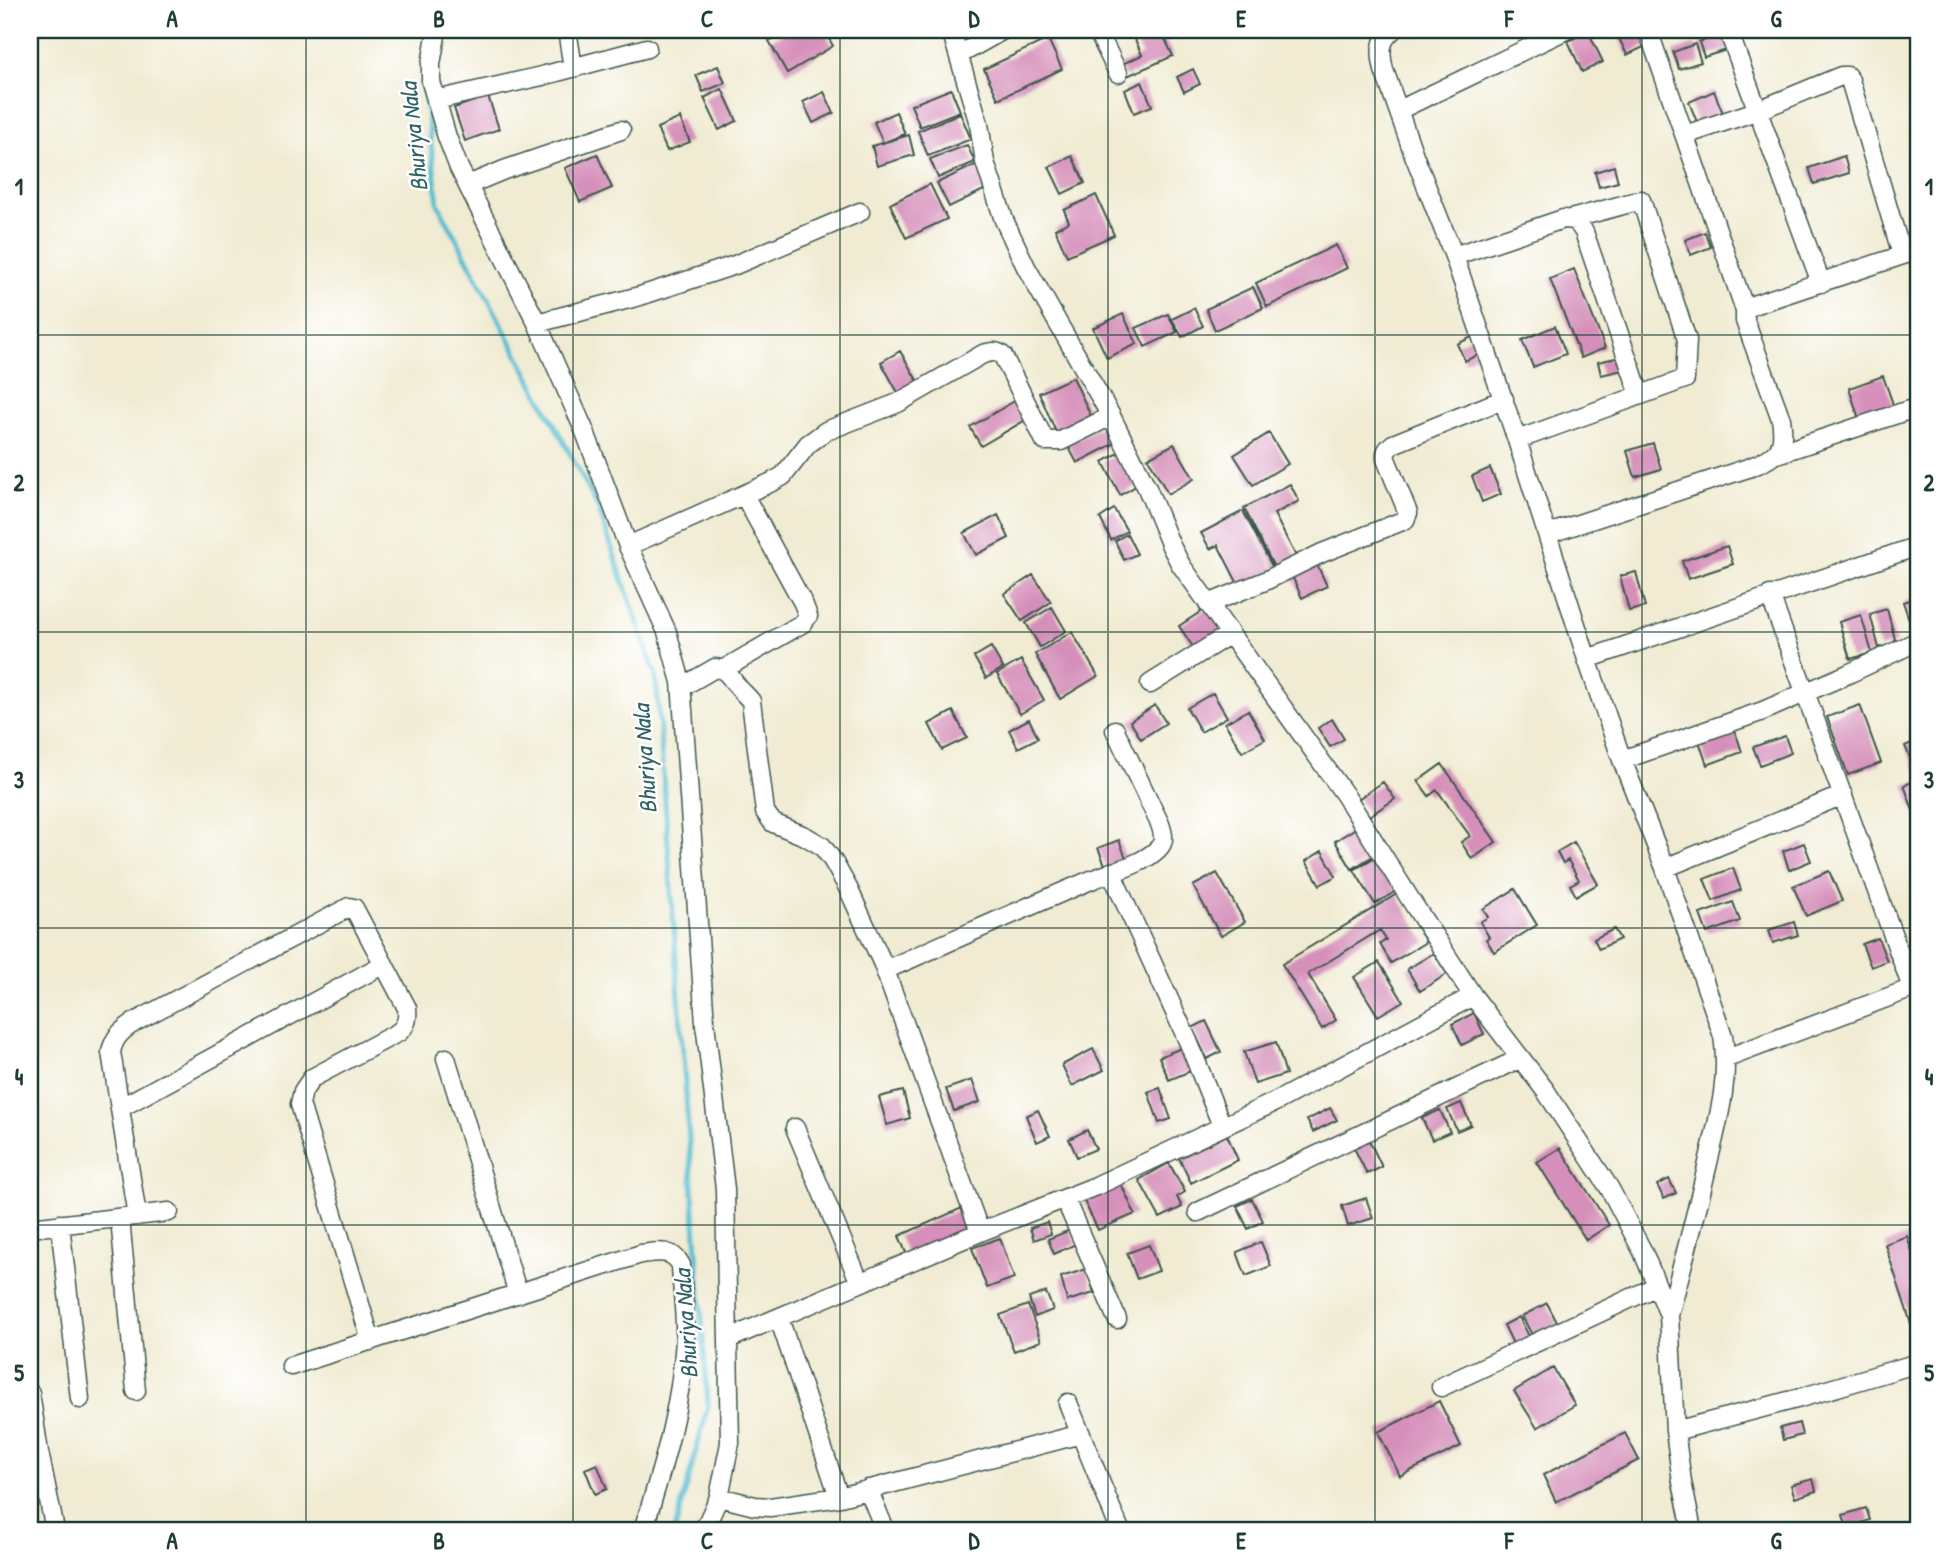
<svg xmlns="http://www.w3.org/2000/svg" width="1948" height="1560" font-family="'Patrick Hand',sans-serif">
<rect width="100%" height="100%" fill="#fff"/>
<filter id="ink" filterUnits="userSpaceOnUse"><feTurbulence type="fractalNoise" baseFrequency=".0143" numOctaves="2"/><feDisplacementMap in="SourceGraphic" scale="14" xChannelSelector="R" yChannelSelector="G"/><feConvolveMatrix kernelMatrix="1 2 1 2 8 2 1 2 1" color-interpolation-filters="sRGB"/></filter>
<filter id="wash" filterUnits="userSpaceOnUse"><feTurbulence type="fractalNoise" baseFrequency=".00686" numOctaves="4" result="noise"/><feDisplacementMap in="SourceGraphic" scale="28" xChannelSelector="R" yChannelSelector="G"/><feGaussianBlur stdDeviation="1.57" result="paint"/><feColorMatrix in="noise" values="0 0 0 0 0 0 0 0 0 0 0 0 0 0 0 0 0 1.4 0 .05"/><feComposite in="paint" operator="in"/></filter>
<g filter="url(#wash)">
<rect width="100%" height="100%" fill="#f0ebd2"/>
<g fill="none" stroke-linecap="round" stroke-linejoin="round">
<path stroke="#54bdd0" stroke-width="5" d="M 424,84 L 438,204 L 597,505 L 656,676 L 708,1406 L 675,1530"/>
</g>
<g id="blocks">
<path fill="#d58fba" d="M 789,30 L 824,30 L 833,46 L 787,73 L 769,41 Z
M 1146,30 L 1161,30 L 1173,56 L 1125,77 L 1120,65 L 1142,55 L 1133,35 Z
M 1615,30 L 1644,30 L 1650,44 L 1627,55 Z
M 1588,31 L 1603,62 L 1582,72 L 1568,41 Z
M 1725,34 L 1730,49 L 1704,57 L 1699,42 Z
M 1048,39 L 1062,69 L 998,99 L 984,69 Z
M 1695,44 L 1701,62 L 1679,69 L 1673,52 Z
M 718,66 L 725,83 L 703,92 L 696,75 Z
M 1193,69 L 1200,84 L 1184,92 L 1177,77 Z
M 1142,82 L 1152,106 L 1134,113 L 1125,90 Z
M 722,89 L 737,121 L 719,130 L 704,98 Z
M 951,89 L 960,111 L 920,127 L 911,105 Z
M 1714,91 L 1724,116 L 1699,127 L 1689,102 Z
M 824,92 L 834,113 L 813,123 L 803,102 Z
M 488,96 L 499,129 L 465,141 L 454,108 Z
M 896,112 L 905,134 L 883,143 L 874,122 Z
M 960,113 L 971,139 L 928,156 L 918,131 Z
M 680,118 L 690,142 L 667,151 L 657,128 Z
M 909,135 L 914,155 L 877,166 L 872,146 Z
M 967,145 L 975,162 L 938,178 L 930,159 Z
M 597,154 L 612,188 L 580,202 L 565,168 Z
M 1072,156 L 1085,183 L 1062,194 L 1049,167 Z
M 1844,156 L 1849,173 L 1814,184 L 1809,168 Z
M 977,164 L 988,188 L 949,207 L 937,183 Z
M 1614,166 L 1618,182 L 1599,187 L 1595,172 Z
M 930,184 L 947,219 L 906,238 L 890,204 Z
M 1096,195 L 1114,235 L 1067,256 L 1055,229 L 1069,222 L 1064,210 Z
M 1705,232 L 1711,247 L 1691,255 L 1685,240 Z
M 1336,245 L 1347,268 L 1267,307 L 1256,283 Z
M 1574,269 L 1605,348 L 1581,358 L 1550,279 Z
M 1253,287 L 1263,308 L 1215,330 L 1206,309 Z
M 1194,308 L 1203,326 L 1182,337 L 1172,319 Z
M 1123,314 L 1137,344 L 1107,358 L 1093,328 Z
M 1168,314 L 1177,332 L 1145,347 L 1136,328 Z
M 1555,326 L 1566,354 L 1533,367 L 1522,340 Z
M 1478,334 L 1486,351 L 1465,361 L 1457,344 Z
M 900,351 L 921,387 L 901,398 L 881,362 Z
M 1620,357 L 1623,370 L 1601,375 L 1598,362 Z
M 1883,376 L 1894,407 L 1859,419 L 1849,388 Z
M 1073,377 L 1094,423 L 1059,439 L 1039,393 Z
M 1018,399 L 1029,418 L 981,446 L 970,427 Z
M 1109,422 L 1119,441 L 1077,463 L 1067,444 Z
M 1269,433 L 1288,464 L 1253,485 L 1234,455 Z
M 1653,443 L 1661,469 L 1635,477 L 1627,451 Z
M 1174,444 L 1194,479 L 1168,494 L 1148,458 Z
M 1124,450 L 1141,483 L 1120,495 L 1103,462 Z
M 1490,468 L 1501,494 L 1482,502 L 1472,476 Z
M 1290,484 L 1299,501 L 1274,514 L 1298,560 L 1276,571 L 1244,508 Z
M 1114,509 L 1127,531 L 1111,540 L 1100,518 Z
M 1243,511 L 1274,570 L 1240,588 L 1218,545 L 1210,549 L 1201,533 Z
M 998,515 L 1009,538 L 976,555 L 964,533 Z
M 1127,534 L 1137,554 L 1124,560 L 1115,541 Z
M 1727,546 L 1733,564 L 1688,579 L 1682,561 Z
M 1316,562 L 1327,586 L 1302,598 L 1291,574 Z
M 1636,572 L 1645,607 L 1629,611 L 1620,576 Z
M 1033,575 L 1051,602 L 1022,621 L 1004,594 Z
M 1915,598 L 1918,608 L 1918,636 L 1915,637 L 1903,602 Z
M 1052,607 L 1066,631 L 1040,647 L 1026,623 Z
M 1208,607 L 1222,629 L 1193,647 L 1179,626 Z
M 1887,609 L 1896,643 L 1879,648 L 1870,614 Z
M 1861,615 L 1872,653 L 1850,659 L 1839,622 Z
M 1072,632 L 1098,676 L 1060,699 L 1035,654 Z
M 991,647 L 1003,668 L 986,678 L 974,657 Z
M 1021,660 L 1044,700 L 1020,714 L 997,674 Z
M 1213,693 L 1227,717 L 1201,732 L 1187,708 Z
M 1155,705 L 1166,723 L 1141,739 L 1130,721 Z
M 1860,705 L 1881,763 L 1848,775 L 1827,717 Z
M 1248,710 L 1265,739 L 1242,752 L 1225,723 Z
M 953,711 L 967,738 L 942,750 L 929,724 Z
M 1029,719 L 1038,738 L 1018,748 L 1009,730 Z
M 1332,719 L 1344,739 L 1330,747 L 1318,728 Z
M 1733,725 L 1742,752 L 1707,765 L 1698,738 Z
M 1785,736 L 1791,753 L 1760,765 L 1753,747 Z
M 1918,740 L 1918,768 L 1915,769 L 1905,746 Z
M 1442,764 L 1496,842 L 1472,859 L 1461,842 L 1470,836 L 1437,790 L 1429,796 L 1418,781 Z
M 1918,780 L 1918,811 L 1914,813 L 1904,785 Z
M 1383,782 L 1395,799 L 1369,816 L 1358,799 Z
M 1361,825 L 1378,853 L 1352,869 L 1335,841 Z
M 1119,840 L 1128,863 L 1108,872 L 1098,848 Z
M 1574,842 L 1598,884 L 1576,896 L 1570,885 L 1579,880 L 1568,860 L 1563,863 L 1557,852 Z
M 1804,843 L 1811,861 L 1789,870 L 1783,851 Z
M 1322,851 L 1336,876 L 1320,885 L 1306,861 Z
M 1375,857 L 1396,891 L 1375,904 L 1354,870 Z
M 1733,868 L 1741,890 L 1713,901 L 1704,879 Z
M 1829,871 L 1842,901 L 1806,916 L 1793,886 Z
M 1217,873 L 1245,922 L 1221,936 L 1193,886 Z
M 1515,889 L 1537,925 L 1494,952 L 1486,939 L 1489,937 L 1480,922 L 1488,917 L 1483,909 Z
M 1397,894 L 1426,942 L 1391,963 L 1380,944 L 1386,940 L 1380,930 L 1308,974 L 1336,1020 L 1322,1029 L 1282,964 Z
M 1733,902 L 1740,921 L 1707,933 L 1700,914 Z
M 1794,922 L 1798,935 L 1773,943 L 1769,930 Z
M 1614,929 L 1620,939 L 1599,949 L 1594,939 Z
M 1878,938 L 1887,961 L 1871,967 L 1862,944 Z
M 1434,953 L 1447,974 L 1420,991 L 1407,969 Z
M 1379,962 L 1403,1001 L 1378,1016 L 1354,977 Z
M 1474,1013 L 1484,1034 L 1462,1045 L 1452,1024 Z
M 1206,1021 L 1221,1052 L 1207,1059 L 1192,1028 Z
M 1276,1042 L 1286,1074 L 1255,1084 L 1244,1052 Z
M 1184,1047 L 1193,1070 L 1169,1080 L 1159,1057 Z
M 1093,1049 L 1104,1070 L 1072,1086 L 1062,1065 Z
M 972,1080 L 980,1102 L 954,1111 L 946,1089 Z
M 1160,1088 L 1171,1119 L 1159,1123 L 1148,1092 Z
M 903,1091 L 910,1118 L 887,1125 L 879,1097 Z
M 1461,1103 L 1471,1125 L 1457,1131 L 1447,1109 Z
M 1330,1108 L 1337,1120 L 1313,1132 L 1307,1120 Z
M 1038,1110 L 1050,1136 L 1037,1142 L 1026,1116 Z
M 1440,1110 L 1450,1132 L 1432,1140 L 1422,1118 Z
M 1087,1130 L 1096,1149 L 1077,1157 L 1069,1139 Z
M 1227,1135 L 1238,1160 L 1191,1183 L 1179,1158 Z
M 1369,1140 L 1382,1167 L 1367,1174 L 1354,1148 Z
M 1560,1148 L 1609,1225 L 1586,1240 L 1537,1162 Z
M 1169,1163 L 1185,1192 L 1177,1197 L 1182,1207 L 1160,1218 L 1139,1180 Z
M 1669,1179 L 1676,1193 L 1664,1199 L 1657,1185 Z
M 1121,1184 L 1135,1214 L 1098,1230 L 1084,1201 Z
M 1366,1198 L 1373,1218 L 1348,1226 L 1342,1206 Z
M 1252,1199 L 1263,1221 L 1248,1229 L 1237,1206 Z
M 962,1208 L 972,1232 L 909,1260 L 899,1236 Z
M 1047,1222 L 1051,1234 L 1034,1240 L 1030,1228 Z
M 1070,1230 L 1076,1244 L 1054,1254 L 1048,1239 Z
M 1907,1236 L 1918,1270 L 1918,1345 L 1885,1244 Z
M 1000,1238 L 1014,1278 L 987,1288 L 972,1248 Z
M 1261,1242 L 1271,1266 L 1246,1276 L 1237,1252 Z
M 1149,1245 L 1159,1271 L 1137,1279 L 1127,1253 Z
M 1087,1269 L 1094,1293 L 1067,1301 L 1061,1277 Z
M 1046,1292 L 1053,1310 L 1035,1317 L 1029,1298 Z
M 1547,1303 L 1558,1324 L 1533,1337 L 1522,1316 Z
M 1028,1305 L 1041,1341 L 1014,1351 L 1000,1315 Z
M 1519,1317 L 1531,1340 L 1515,1348 L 1504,1325 Z
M 1553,1368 L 1575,1405 L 1537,1428 L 1514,1391 Z
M 1439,1401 L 1461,1446 L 1400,1476 L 1378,1432 Z
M 1799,1423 L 1802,1435 L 1783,1440 L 1780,1428 Z
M 1625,1433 L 1639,1460 L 1556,1502 L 1543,1475 Z
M 597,1464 L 607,1489 L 595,1494 L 585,1469 Z
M 1813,1479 L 1816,1491 L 1795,1498 L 1791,1485 Z
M 1866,1508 L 1870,1520 L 1847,1528 L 1843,1515 Z"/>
</g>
</g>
<g filter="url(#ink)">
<use href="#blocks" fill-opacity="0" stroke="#3e574c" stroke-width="2"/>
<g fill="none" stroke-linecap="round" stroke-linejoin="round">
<g stroke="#3e574c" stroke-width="21">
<path id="minor" d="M 437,30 L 431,64 L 431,82 L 447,137 L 459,168 L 537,323 L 585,432 L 628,546 L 667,632 L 681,682 L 705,1023 L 725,1189 L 730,1443 L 719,1497 L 704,1530
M 567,30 L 573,68
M 951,30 L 979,124 L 985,162 L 1004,220 L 1026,267 L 1111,416 L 1147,488 L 1171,546 L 1181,565 L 1345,795 L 1412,902 L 1473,996 L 1545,1090 L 1610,1189 L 1643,1252 L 1669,1315 L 1675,1431 L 1682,1482 L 1692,1530
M 1097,30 L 1118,73
M 1393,30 C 1379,41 1380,53 1384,70 L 1414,155 L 1454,256 L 1517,440 L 1587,659 L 1622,760 L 1665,868 L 1723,1036 C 1730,1081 1718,1120 1708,1163 C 1696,1214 1683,1264 1669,1315
M 1648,30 L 1745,310
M 1728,30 L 1821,283
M 959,55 L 1003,30
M 436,100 L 542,76 L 647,48
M 1399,110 L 1566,30
M 1685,135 L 1759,110 L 1841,76 L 1847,76 L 1850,80 L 1902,255
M 468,185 L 504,170 L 621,130
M 1454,256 L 1563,219 L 1576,220 L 1584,232 L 1640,395
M 537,323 L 640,296 L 735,265 L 860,212
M 1517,440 L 1685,379 L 1687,340 L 1641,200 L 1571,219
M 1777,454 L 1918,407
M 1548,534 L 1751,467 C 1778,456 1786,449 1781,419 L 1745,321 L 1745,310 L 1753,305 L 1918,250
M 628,546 L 772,482 L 783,476 L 808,444 L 826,431 L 898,403 L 983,354 C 991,352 996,350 1003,356 L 1045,441 L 1061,441 L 1111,416
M 1770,595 L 1912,988
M 1208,604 L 1265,581 L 1322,553 L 1405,520 L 1408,513 L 1386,459 C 1385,452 1387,449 1393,444 L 1504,399
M 1587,659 L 1918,546
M 724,669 L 803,623 L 808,616 L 803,603 L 744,495
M 1150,684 L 1230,634
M 682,687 L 715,668 C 728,669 730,678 738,687 C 742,692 747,696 751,701 L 765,812 L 773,823 L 805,836 L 822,846 L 833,861 L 848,888 L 882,962 L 980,1232
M 1622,760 L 1763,711 L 1848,674 L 1918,641
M 1665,868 L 1843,795
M 1111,872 L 1188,1041 L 1222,1126
M 885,970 C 954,940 1022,909 1091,880 C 1113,871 1140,866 1158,849 C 1166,841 1163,833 1160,824 L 1115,730
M 446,1058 L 518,1294
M 1727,1058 L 1918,986
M 120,1108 L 384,964
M 795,1128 L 860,1283
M 1065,1199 L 1117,1319
M 1198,1212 L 1521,1058
M 137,1216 L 111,1052 C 114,1037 122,1030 135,1022 L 349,907 L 354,908 L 407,1008 C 408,1018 407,1025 399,1032 L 312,1078 L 303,1091 L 300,1104 L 371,1341
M 120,1218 L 136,1391
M 60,1224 L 80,1399
M 30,1228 L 169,1212
M 779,1318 L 839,1497
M 728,1339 L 980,1232 L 1096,1186 L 1277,1101 L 1473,996
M 291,1366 L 641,1254 C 657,1252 672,1248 681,1265 C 682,1290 686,1316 685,1340 C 681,1407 663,1467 643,1530
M 1441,1387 L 1657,1286
M 30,1393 L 39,1452 L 55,1530
M 1068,1403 L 1120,1530
M 1675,1431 L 1800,1398 L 1918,1363
M 868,1489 L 885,1530
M 719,1497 L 755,1506 L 770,1507 L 840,1497 L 1081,1434"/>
</g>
<use href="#minor" stroke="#fff" stroke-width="18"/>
</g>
</g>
<path fill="none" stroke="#1f3d34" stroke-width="2" stroke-opacity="0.55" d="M 306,30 L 306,1530M 573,30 L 573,1530M 840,30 L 840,1530M 1108,30 L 1108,1530M 1375,30 L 1375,1530M 1642,30 L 1642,1530M 30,335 L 1918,335M 30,632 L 1918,632M 30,928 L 1918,928M 30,1225 L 1918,1225"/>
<g text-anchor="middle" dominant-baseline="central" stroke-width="5" stroke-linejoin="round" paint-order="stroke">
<g font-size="24" font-style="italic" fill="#2f6363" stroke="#fff">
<text transform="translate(413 137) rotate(-96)">Bhuriya Nala</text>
<text transform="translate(644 759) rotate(-94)">Bhuriya Nala</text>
<text transform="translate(685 1324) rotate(-94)">Bhuriya Nala</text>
</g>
</g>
<rect width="1948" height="1560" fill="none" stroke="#fff" stroke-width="77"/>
<rect x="38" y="38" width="1872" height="1484" fill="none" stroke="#1f3d34" stroke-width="2.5"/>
<g font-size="23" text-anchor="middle" font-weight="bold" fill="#1f3d34">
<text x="172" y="27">A</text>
<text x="439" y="27">B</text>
<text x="707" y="27">C</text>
<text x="974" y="27">D</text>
<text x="1241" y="27">E</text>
<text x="1509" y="27">F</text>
<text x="1776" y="27">G</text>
<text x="19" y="195">1</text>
<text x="1929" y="195">1</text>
<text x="19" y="491">2</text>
<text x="1929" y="491">2</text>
<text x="19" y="788">3</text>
<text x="1929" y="788">3</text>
<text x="19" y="1085">4</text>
<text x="1929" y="1085">4</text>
<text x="19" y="1381">5</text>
<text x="1929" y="1381">5</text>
<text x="172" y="1549">A</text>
<text x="439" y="1549">B</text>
<text x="707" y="1549">C</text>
<text x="974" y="1549">D</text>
<text x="1241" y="1549">E</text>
<text x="1509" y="1549">F</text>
<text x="1776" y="1549">G</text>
</g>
</svg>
